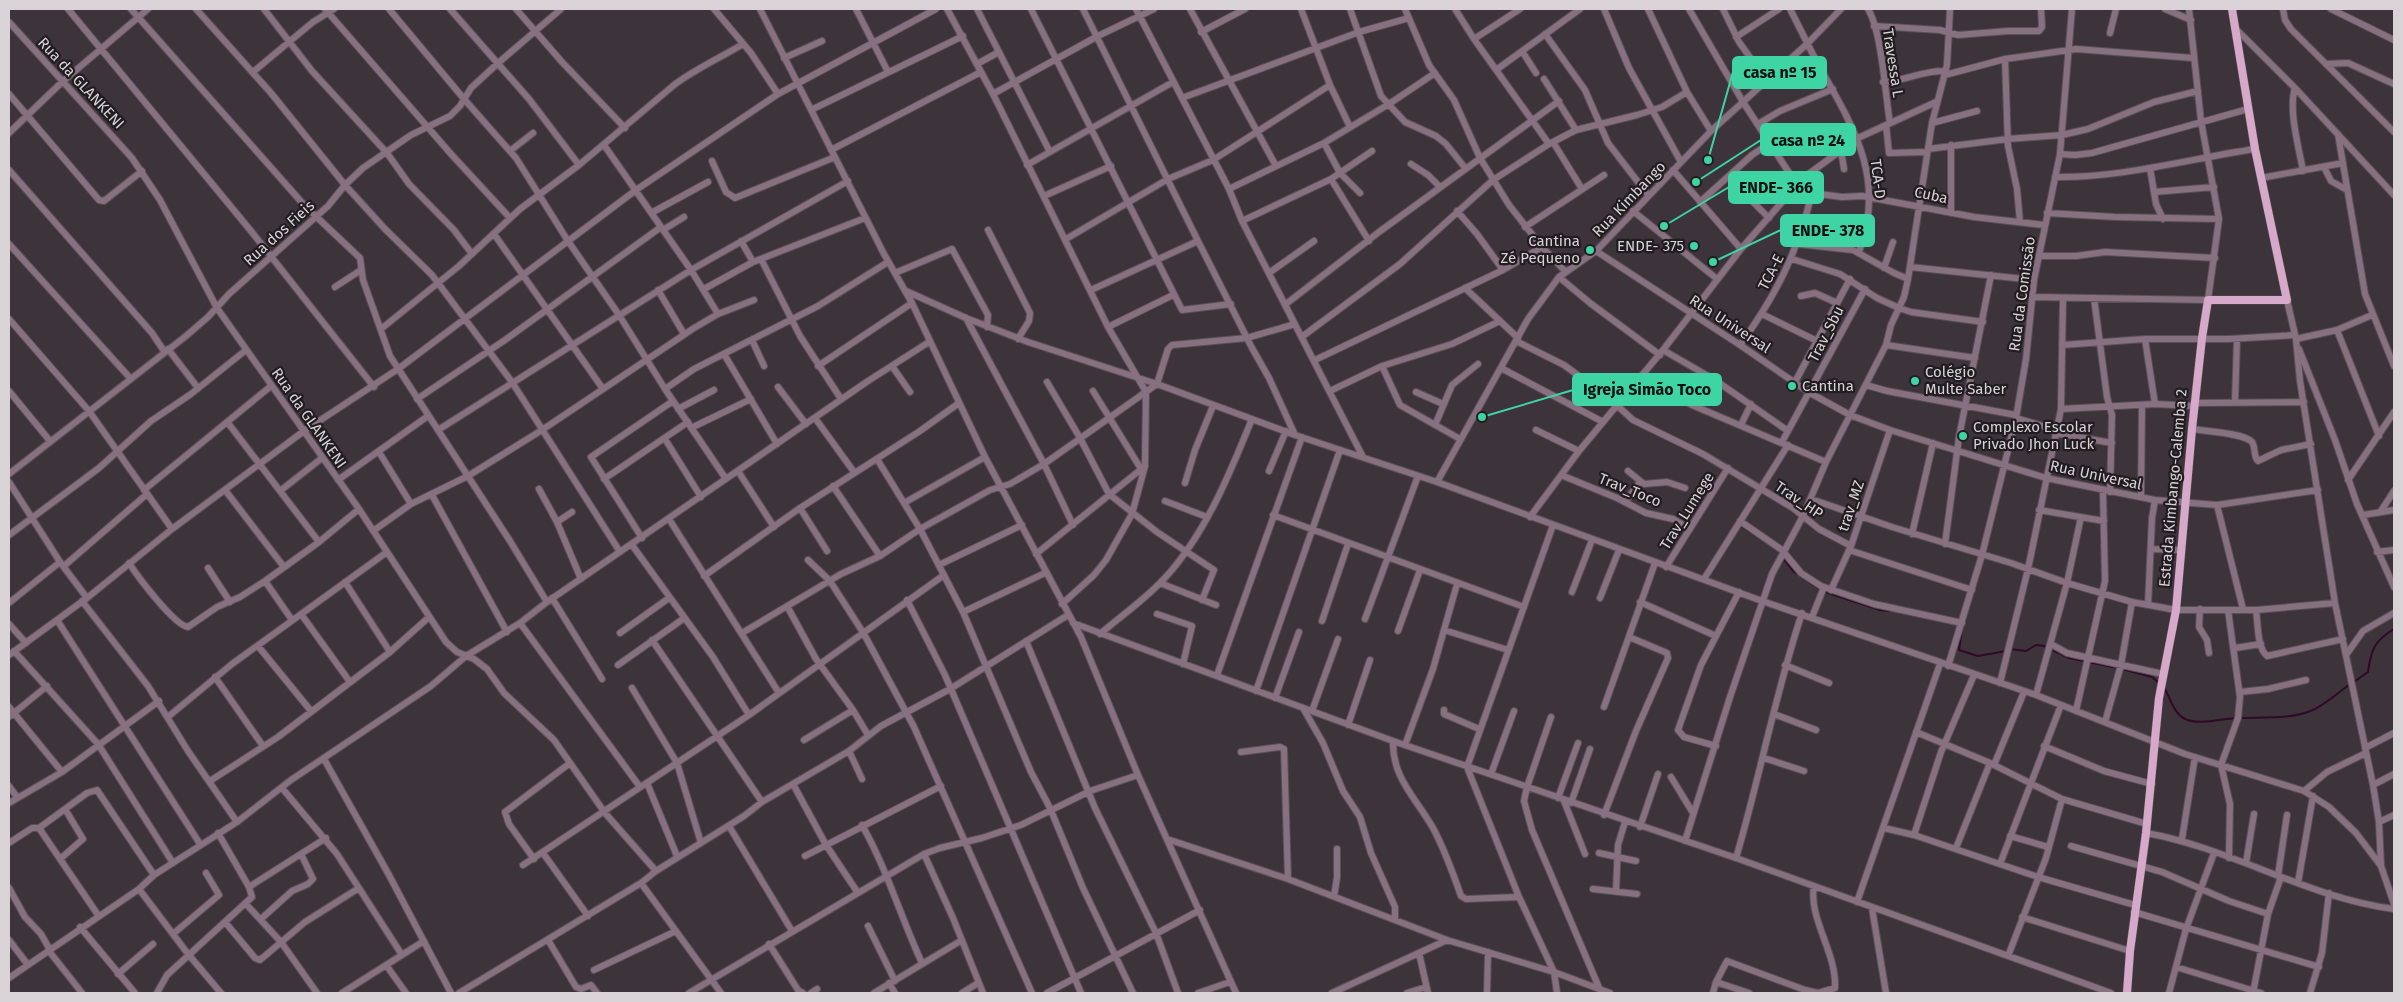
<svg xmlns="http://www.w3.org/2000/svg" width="2403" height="1002" font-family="'Fira Sans',sans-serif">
<rect width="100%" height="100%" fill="#3d333a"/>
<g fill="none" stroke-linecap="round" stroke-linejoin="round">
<path stroke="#310829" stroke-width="2" d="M 1741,526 L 1763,540
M 1783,558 L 1793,571 L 1821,590
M 1825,592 L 1880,610 L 1890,611
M 1962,629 L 1959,650 L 1978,656 L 2006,651
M 2010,649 L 2026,651 L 2036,645 L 2044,646 L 2069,658 L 2117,668
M 2122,669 L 2152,677 L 2159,683
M 2354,682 L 2368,672 C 2371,650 2374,641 2394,629
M 2164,688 C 2171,698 2173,713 2185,719 C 2201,726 2223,718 2239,718 C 2264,717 2292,720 2315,709 C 2328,702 2339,692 2350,684"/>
<g stroke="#595056" stroke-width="8">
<path id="minor" d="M 68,9 L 251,231 L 374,387
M 131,9 L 305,206 L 360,258 L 363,280 L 390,356 L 510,541 L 547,602
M 196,9 L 271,93 L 345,185 L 385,229 L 432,275 L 512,382 L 620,552
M 264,9 L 312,71 L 387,153 L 409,184 L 454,230 L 472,254
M 325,9 L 451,154 L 510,218
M 389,9 L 464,99 L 516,158 L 568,241 L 619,315 L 665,389 L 726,479
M 450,9 L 529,99 L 579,165
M 516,9 L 562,62 L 625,128
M 714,9 L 751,53 L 778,94
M 760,9 L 884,254 L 912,303 L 985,457 L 1081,637 L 1138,775 L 1236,993
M 856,9 L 888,72
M 947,9 L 993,94 L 1108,327 L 1146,392 L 1145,466 L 1132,514 L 1106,560 L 1094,575 L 1062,604
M 977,9 L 1050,152
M 1031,9 L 1182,310 L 1231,304
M 1083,9 L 1198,241 L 1252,348 L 1269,378 L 1295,435
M 1136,9 L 1229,189 L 1242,221 L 1363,457
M 1190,9 L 1276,166
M 1301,9 L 1330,85 L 1350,127
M 1350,9 L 1381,96 L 1405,122 L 1436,136 L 1446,144 L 1466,169
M 1405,9 L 1429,65 L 1454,100 L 1480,158 L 1509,205 L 1542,247 L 1565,271
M 1455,9 L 1474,39 L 1549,144
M 1604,9 L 1629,68 L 1681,162
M 1648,9 L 1687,92 L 1711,131
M 1689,9 L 1743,102 L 1797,185
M 1723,9 L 1739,42 L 1767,81
M 1790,9 C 1801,30 1811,52 1823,73 C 1857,133 1885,182 1859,252
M 1868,9 C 1882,32 1885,94 1890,123
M 2165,9 L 2191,20
M 2283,9 L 2285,20 L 2291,29 L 2394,132
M 2331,9 L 2394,40
M 9,22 L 132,158 L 160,200 L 217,308 L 359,509 L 446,642 L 457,652 L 474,659 L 487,669 L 504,693 L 554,740 L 605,813 L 656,871 L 641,883 L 459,993
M 1874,26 L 1940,30 L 1958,35 L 2008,31 L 2039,31 L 2042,27 L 2041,9
M 2235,28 L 2295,88 L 2394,195
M 1201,32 L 1245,9
M 2110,33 L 2116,9
M 1545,34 L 1585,90 L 1608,143 L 1648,195
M 1736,37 L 1779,9
M 1474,39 L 1520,9
M 1522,51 L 1536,73
M 784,58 L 822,41
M 2005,59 L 2008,146 L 2017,189 L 2020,222
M 977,64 L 999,52
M 2326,64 L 2348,63 L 2394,84
M 1496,70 L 1580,9
M 253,72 L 313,22 L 334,9
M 1945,75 L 2005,59 L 2076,49 L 2193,58
M 1544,79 L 1576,130
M 1883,82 C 1905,81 1923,70 1946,71
M 2295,88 C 2288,110 2299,148 2303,171
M 9,94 L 99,200 L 104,201 L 142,171
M 993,94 L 1098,36 L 1154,9
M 1182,98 L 1359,32 L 1409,18
M 811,110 L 963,36
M 1932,123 L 1977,111
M 1758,124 L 1780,111 L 1833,89
M 1886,125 L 1889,153 L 1927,152
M 9,133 L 62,82 L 148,9
M 1821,133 L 1833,156
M 2338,134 L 2365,294 L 2394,366
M 1553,142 L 1582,189
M 1324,143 L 1340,173 L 1360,193
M 604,145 L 691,270 L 718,314
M 1951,145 L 1951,213
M 1928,149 L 2008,139 L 2062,135 L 2088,129 L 2154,102 L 2198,91
M 831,150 L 981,72
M 1841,150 L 1844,169
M 510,151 L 533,133
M 2060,154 L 2075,155 L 2092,153 L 2248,109
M 712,161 L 726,192 L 735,198 L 835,157
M 1411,164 L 1428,175 L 1440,187
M 1027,165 L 1173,82
M 2324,167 L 2331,181 L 2347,190
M 2150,168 L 2156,204 L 2163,219
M 9,170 L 152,333 L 164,351
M 1673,170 L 1741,249
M 2055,177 C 2123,178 2188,159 2255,149
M 2261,178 L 2343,163
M 1331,179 L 1369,241
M 1229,189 L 1324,143 L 1389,104 L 1435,73
M 2154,192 L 2214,187
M 1812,193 L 1842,197 L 1862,196 L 1974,217 L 2044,225
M 1044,196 L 1111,166
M 1700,202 L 1752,155 L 1771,142
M 1753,202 L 1769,218
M 1457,211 L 1477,234 L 1503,270
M 1633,211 L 1717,279
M 653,212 L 708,182
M 2047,213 L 2115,217 L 2219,219
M 1242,221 L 1331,179 L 1372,151
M 1525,227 L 1604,175
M 663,230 L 684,217
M 988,230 L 1030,313 L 1029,321 L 1018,339
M 494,234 L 603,389
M 1066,239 L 1168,179 L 1213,160 L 1330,85
M 741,241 L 753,262
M 9,244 L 131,379
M 1798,244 L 1853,250 L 1894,273 L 1908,279
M 1596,251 L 1740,345 L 1810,393 L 1850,415 L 1890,430 L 2046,478 L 2155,500 L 2217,505 L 2318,490
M 2039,256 L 2076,256 L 2105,252 L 2215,258
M 761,259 L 800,336 L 841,399
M 1792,259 L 1840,274 L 1877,298 L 1899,308 L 1911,312 L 1983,322
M 1910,267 L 2034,280
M 1884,268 L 1893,242
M 895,273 L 952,249 L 988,315 L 987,327
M 1269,273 L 1314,241
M 1559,277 L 1590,303 L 1660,355
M 335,287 L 361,270
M 1465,288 L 1518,338
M 704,289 L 753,262 L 865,218
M 658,290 L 684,334
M 1091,290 L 1198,241
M 906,291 L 966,318 L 1028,342 L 1157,384 L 1295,435 L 1437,482 L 1762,601 L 2036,695 L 2185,754 L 2304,791 L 2329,807 L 2356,833 L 2381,866 L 2394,904
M 1801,296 L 1815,293 L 1837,303
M 2031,297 L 2208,300 L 2219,219 L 2201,121 L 2189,9
M 2094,298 L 2107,397 L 2112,415 L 2110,492
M 2287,300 L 2296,339 L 2300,381 L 2335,603 L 2373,785 L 2379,822 L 2381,866
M 1286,304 L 1379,232 L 1559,101
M 1762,314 L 1817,341
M 966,318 L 1044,464 L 1073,525
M 9,319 L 89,411 L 172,529
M 1108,327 L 1173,295
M 381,329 L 459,266 L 520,209 L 579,165 L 674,85 C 695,69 720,58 743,44
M 2337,330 L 2379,436
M 1303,336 L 1400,264 L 1493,180 L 1549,144 L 1576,130 L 1637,115 L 1662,107 L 1687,92
M 2145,339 L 2155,404
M 2296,339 L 2337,330 L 2372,315
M 752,340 L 764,366
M 1516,341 L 1564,365 L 1609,398 L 1633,420 L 1703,454 L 1793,508 L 1819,529 L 1851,546
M 1740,345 C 1777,294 1797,253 1812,193 L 1803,178
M 1886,345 L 1975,358
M 2062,345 L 2145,339 L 2229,339 L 2295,335
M 168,349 L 198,388
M 2299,349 L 2335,440 L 2357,504 L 2394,587
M 1663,350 L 1715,380 L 1788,431
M 724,354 L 777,444
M 1315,360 L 1503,270 L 1542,247
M 818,366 L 912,303
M 892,366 L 910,392
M 1382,366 L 1400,405 L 1460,439
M 1501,368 L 1603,422
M 1643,374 L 1692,405 L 1826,462
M 1047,382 L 1080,438 L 1109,494 L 1157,532 L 1214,570 L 1202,600
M 1795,382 L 1850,279
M 1866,385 L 1887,391 L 2016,415
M 778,387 L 806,424
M 665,389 L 694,369 L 818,306 L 888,262
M 9,391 L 50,441
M 1093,391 L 1141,469
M 1330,391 L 1382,366 L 1452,344 L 1500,321
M 1416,392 L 1443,404
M 417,399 L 505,340 L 661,227
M 2235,402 L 2237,339
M 2195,403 L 2304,402
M 678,409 L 714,390
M 2061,409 L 2155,404 L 2194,406
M 815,418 L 854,472
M 2016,418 L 2056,430
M 228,423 L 319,542
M 1435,425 L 1452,385 L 1478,364
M 1741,425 L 1751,404
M 691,428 L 751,399
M 2192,429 C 2204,431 2244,433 2252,442 C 2256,448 2253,456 2258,461 L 2281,450 L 2311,444
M 438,430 L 691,270 L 848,181
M 1536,430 L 1579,451
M 2055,433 L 2112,443
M 665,439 L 701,497
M 1782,442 L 1865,289
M 379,452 L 411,504
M 877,459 L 920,529 L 963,612 L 1031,772 L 1050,808 L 1083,888 L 1133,993
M 738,471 L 774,527
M 1269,471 L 1286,431
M 1628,471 L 1644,484 L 1667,482 L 1685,488
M 9,474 L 186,336 L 208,317 L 229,294 L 328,206 L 345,185 L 363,168 L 411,135 L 450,116 L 460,106 L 471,88 L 497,64 L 561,9
M 1561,475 L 1617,498 L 1646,513 L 1673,519 L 1690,529
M 604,479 L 688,422
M 338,480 L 428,416
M 2348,480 L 2394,412
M 9,482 L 60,562 L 87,598
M 1437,482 L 1528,319 L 1559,277 L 1596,251 L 1711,131 L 1808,43 L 1841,9
M 1185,483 L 1195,450 L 1213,406
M 833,486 L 880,556
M 539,489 L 557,522 L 581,579
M 144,490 L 271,386
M 225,490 L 284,567
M 280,491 L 322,458
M 432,495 L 507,632
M 2141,497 L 2142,405
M 1811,499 L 1892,527 L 2011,563 L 2067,583 L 2132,602 L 2176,610 L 2256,610 L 2335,603
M 1165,501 L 1207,517
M 1625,502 L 1640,482
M 904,503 L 985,457
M 2217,505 L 2243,609
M 800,508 L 827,551
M 2039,510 L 2104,521
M 2381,511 L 2394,491
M 1273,515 L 1524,607
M 2363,515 L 2394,510
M 1530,517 L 1579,451 L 1663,350 L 1741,249 L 1803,178 L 1858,138 L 1936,102
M 669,519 L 779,693
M 1740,521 L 1782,550 L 1801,573 L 1821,586 L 1874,604 L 1962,623
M 557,522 L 572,512
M 1553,525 L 1467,767 L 1519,897 L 1554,972 L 1557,993
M 373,531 L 411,504 L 468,476 L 542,430 L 694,328 L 718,314 L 754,300
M 1912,534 L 1933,443
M 9,535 L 99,468 L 151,421 L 191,394 L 246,350
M 642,538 L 591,457 L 673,401
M 1945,544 L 1959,437 L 1991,275
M 632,545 L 713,657 L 749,715
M 2152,549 L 2180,550
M 1849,550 L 1972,590
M 2377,552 L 2394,550
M 1036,554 L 1145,466
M 808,560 L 830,581 L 864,634 L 914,727 L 1032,993
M 129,563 C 138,577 174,625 188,627 L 217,607 L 240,597 L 265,581 L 319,542 L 359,509
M 939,565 L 1022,525
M 64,566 L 147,494
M 1666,567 L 1728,468
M 208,568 L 230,602
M 704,576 L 800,508 L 920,431 L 959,403
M 1704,579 L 1788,445
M 265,581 L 292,620
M 345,582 L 390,652
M 1160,583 L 1216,605
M 1831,590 L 1851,546 L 1890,430
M 1572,592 L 1592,540
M 552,598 L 602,679
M 1600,598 L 1619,550
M 907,600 L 945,675 L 1081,993
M 82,601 L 148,686 L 188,751 L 237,822
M 1640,602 L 1716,636
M 9,603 L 60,562
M 2148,605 L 2152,518 L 2155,500
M 787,606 L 816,659 L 853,710 L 868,735
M 2200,609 L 2199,627 L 2207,640 L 2209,653
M 2228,610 L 2240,697 L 2238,718 L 2221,765 L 2230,804 L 2229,858
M 2256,610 C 2258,623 2257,648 2267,656 L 2343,639
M 963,612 L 1045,573
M 301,614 L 350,682
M 1157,614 L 1192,626 L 1183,664
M 1812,617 L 1824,587
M 1365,619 L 1418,476
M 57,620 L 200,844
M 1322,621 L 1348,544
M 520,623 L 640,787
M 1073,623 L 1393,741 L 1736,858 L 2111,993
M 9,624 L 26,643
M 1444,630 L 1508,650
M 1398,631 L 1420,570
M 620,633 L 669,598
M 742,633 L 841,574 L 880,556 L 920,529 L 990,490 L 1010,484 L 1044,464 L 1157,384 L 1168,349 L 1172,345 L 1247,338 L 1295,324
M 1100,634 C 1126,612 1155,592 1176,565 C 1210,523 1232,468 1252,419
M 652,640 L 762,802
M 1026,641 L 1095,808 L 1156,933 L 1178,993
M 2051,644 L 2067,653 L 2163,674
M 258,646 L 311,711
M 2235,648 L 2261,644
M 14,651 L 98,744 L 173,863
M 9,655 L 87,598 L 172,529 L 304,431 L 398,369 L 636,190 L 778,94 L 936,9
M 2346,655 L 2363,631 L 2394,613
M 618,665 L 683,619
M 1785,665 L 1829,683
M 1948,666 L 1982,555 L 2016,418 L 2026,359 L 2034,280 L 2060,154 L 2072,9
M 1217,675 L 1302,437
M 215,677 L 263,746
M 2000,683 L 2028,569 L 2061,409 L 2063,298
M 632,688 L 677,763 L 701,843
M 1256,691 L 1340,450
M 2240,692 L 2268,689 L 2306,680
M 2036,695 L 2067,583 L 2081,517
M 1275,698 L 1299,632
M 9,707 L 62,772
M 1604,707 L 1655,563
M 1303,708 L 1323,743 L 1343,791 L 1360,817 L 1371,853 L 1395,907 L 1395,920
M 1444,710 L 1444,714 L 1479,729
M 1312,711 L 1338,639
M 2076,711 L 2105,581 L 2103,491
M 1774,714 L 1816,730
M 169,716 L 232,664 L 387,552
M 9,717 L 47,686
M 1551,717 L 1527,787 L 1524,801 L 1532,830 L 1600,990
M 2105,722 L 2121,665 L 2132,602
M 1348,725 L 1370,660
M 1916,732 L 1990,763 L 2062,799 L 2147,824
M 804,740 L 853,710
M 1393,741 C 1392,778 1416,798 1433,828 C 1445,850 1453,873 1461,896 L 1466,899 L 1519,897
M 1405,745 L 1433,669 L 1457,584
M 1716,746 L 1684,737 L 1678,730 L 1701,665 L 1739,592
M 2044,746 L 2104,771 L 2152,784
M 2365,748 L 2394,733
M 849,751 L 862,779
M 1241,752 L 1280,747 L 1284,749 L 1288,879
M 1764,758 L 1804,771
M 324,759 L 389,875 L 451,993
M 1994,765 L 2024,692
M 1491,774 L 1514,711
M 1671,777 L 1693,813
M 210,781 L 278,737 L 390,652 L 429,617
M 647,783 L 677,856
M 793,784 L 826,845 L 858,893
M 2373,785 L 2394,774
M 9,786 L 17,797
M 282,788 L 337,854 L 402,955
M 2304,791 L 2327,772 L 2366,753
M 1558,798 L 1578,743
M 1564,801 L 1585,854
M 9,803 L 62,772 L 159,701
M 1571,803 L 1590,749
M 1604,815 L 1636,731 L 1668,658 L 1667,653 L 1629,637
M 2379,822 L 2394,815
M 862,825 C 887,869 901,918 922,963
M 729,826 L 792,931
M 1640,827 L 1658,774
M 39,828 L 87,793 L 97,790 L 154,875
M 1884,828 L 1914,835 L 2038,877 L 2135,905
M 2146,833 C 2231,848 2308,898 2394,909
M 1914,835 L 1941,752 L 1974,675
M 2010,836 L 2048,847
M 1167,839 L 1288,879 L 1447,940 L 1554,972 L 1610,993
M 2182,839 L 2195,757
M 1685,841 L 1730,697 L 1772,574 L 1803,516 L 1826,462 L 1886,345 L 1891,325 L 1904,297 L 1908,279 L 1932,123 L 1947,65 L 1950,9
M 9,843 L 32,828 L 39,828 L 98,915
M 2071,846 L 2162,872 L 2229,901 L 2268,914
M 1956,848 L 1990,763
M 543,853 L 588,916
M 1599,853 L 1636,861
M 924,854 L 953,918 L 983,993
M 805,856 L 941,786
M 1736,858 C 1760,777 1775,694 1802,613
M 60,859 L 83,839 L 65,809
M 534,859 L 509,824 L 505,812 L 570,763
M 2246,863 L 2254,814
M 2000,864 L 2061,705
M 523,865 L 749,715 L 944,575
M 656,871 L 744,816 L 762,802 L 849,751 L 881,726 L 950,689 L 1068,615
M 2278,876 L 2287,815
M 641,883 L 721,993
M 2298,883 L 2313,796
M 249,887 L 326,838
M 9,888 L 25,917 L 41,934 L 50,950
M 139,889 L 188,954 L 221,993
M 1593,889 L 1637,894
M 1616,891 L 1618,845 L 1625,822
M 1334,896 L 1337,878 L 1337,849
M 1857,902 L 1940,664
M 246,904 L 281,942 L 317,993
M 1872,908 L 1886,993
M 2134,912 L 2319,967
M 2022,917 L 2130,951
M 261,919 L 292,891 L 308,884 L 313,879 L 301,854
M 225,922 L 255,958 L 260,960 L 305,922 L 359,888
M 868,926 L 895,981
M 80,927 L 135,993
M 173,934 L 219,895 L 206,873
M 9,940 L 28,965
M 548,940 L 576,987 L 581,989 L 591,985 L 597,993
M 769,944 L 798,990 L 803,993
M 49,951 L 82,993
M 1419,953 L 1428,993
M 2008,956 L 2046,858 L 2062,799
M 386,965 L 406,993
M 2176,967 L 2261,993
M 594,970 L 676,931
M 118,974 L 153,944
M 9,978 L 139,889 L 154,875 L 237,822 L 291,780 L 431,686 L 466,656 L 520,623 L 547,602 L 868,381 L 929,342
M 1716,982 L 1749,993
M 889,983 L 895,993
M 157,993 L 167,975 L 252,897 L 249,887 L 218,833
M 342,993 L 424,941
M 689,993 L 924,854 L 940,848 L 982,838 L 1021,825 L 1090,791 L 1138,775
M 811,993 L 817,989
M 874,993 L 962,940
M 962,993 L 978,983
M 1047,993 L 1200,910
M 1198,993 L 1230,982
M 1332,993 L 1447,940
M 1407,993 L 1426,987
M 1487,993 L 1488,952
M 1713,993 L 1716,982 L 1727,961 L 1805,990 L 1818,993 L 1835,988 C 1837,953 1808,918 1814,886
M 2169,993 L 2186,929 L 2214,853
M 2253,993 L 2268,914 L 2281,877
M 2310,993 L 2322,953 L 2329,893"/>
</g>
<g stroke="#595056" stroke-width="9">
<path id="major" d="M 2127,993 L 2130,951 L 2146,833 L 2159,698 L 2176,610 L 2192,429 L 2202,338 L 2208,300 L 2287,300 L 2255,149 L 2232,9"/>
</g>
<use href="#minor" stroke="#877080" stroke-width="6"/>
<use href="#major" stroke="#d6a8c9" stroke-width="8"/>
</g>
<g fill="#3ed4a3" stroke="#211c20" stroke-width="2">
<circle cx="1694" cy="246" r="5"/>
<circle cx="1590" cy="250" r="5"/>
<circle cx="1915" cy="381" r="5"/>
<circle cx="1792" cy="386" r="5"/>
<circle cx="1963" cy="436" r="5"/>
</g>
<g text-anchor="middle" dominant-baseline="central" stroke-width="4.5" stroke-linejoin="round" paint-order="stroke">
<g font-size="15" fill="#d9d2d7" stroke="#211c20">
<text transform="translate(1893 63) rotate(81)">Travessa L</text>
<text transform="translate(81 83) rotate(47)">Rua da GLANKENI</text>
<text transform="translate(1878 179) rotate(83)">TCA-D</text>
<text transform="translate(1931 195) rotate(12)">Cuba</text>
<text transform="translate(1629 199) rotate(-46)">Rua Kimbango</text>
<text transform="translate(279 233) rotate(-42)">Rua dos Fieis</text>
<text transform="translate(1771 272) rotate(-63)">TCA-E</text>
<text transform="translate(2022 294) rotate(-82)">Rua da Comissão</text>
<text transform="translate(1730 324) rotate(33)">Rua Universal</text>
<text transform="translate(1826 334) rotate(-63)">Trav_Sbu</text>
<text transform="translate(309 418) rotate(55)">Rua da GLANKENI</text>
<text transform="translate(2096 475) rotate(12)">Rua Universal</text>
<text transform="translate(2173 488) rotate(-85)">Estrada Kimbango-Calemba 2</text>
<text transform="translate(1630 490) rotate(22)">Trav_Toco</text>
<text transform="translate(1799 500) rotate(34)">Trav_HP</text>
<text transform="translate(1851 506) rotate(-71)">trav_MZ</text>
<text transform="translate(1687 511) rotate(-58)">Trav_Lumege</text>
</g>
<g font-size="15" fill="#d9d2d7" stroke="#211c20" text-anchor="start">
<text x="1580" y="241" text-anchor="end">Cantina<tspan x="1580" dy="17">Zé Pequeno</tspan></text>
<text x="1684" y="246" text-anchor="end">ENDE- 375</text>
<text x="1925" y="372">Colégio<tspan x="1925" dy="17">Multe Saber</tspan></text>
<text x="1802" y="386">Cantina</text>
<text x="1973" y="427">Complexo Escolar<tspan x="1973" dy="17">Privado Jhon Luck</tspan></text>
</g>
</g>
<path fill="none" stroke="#3ed4a3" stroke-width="2" d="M1708 160L1733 72M1696 182L1761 140M1664 226L1729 187M1713 262L1781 230M1482 417L1573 390"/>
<g fill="#3ed4a3" stroke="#211c20" stroke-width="2">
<circle cx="1708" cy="160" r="5"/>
<circle cx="1696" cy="182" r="5"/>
<circle cx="1664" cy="226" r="5"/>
<circle cx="1713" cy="262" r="5"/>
<circle cx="1482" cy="417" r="5"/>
</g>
<g fill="#3ed4a3" stroke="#3ed4a3" stroke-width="2">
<rect x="1733" y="57" width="93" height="31" rx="5"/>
<rect x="1761" y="124" width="94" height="31" rx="5"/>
<rect x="1729" y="172" width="94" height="31" rx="5"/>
<rect x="1781" y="215" width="93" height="31" rx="5"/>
<rect x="1573" y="374" width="148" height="31" rx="5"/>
</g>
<g font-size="16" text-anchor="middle" font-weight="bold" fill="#111">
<text x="1780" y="78">casa nº 15</text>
<text x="1808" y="146">casa nº 24</text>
<text x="1776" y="193">ENDE- 366</text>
<text x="1828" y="236">ENDE- 378</text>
<text x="1647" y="395">Igreja Simão Toco</text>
</g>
<rect width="2403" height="1002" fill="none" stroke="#d9d2d7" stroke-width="20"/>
</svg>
